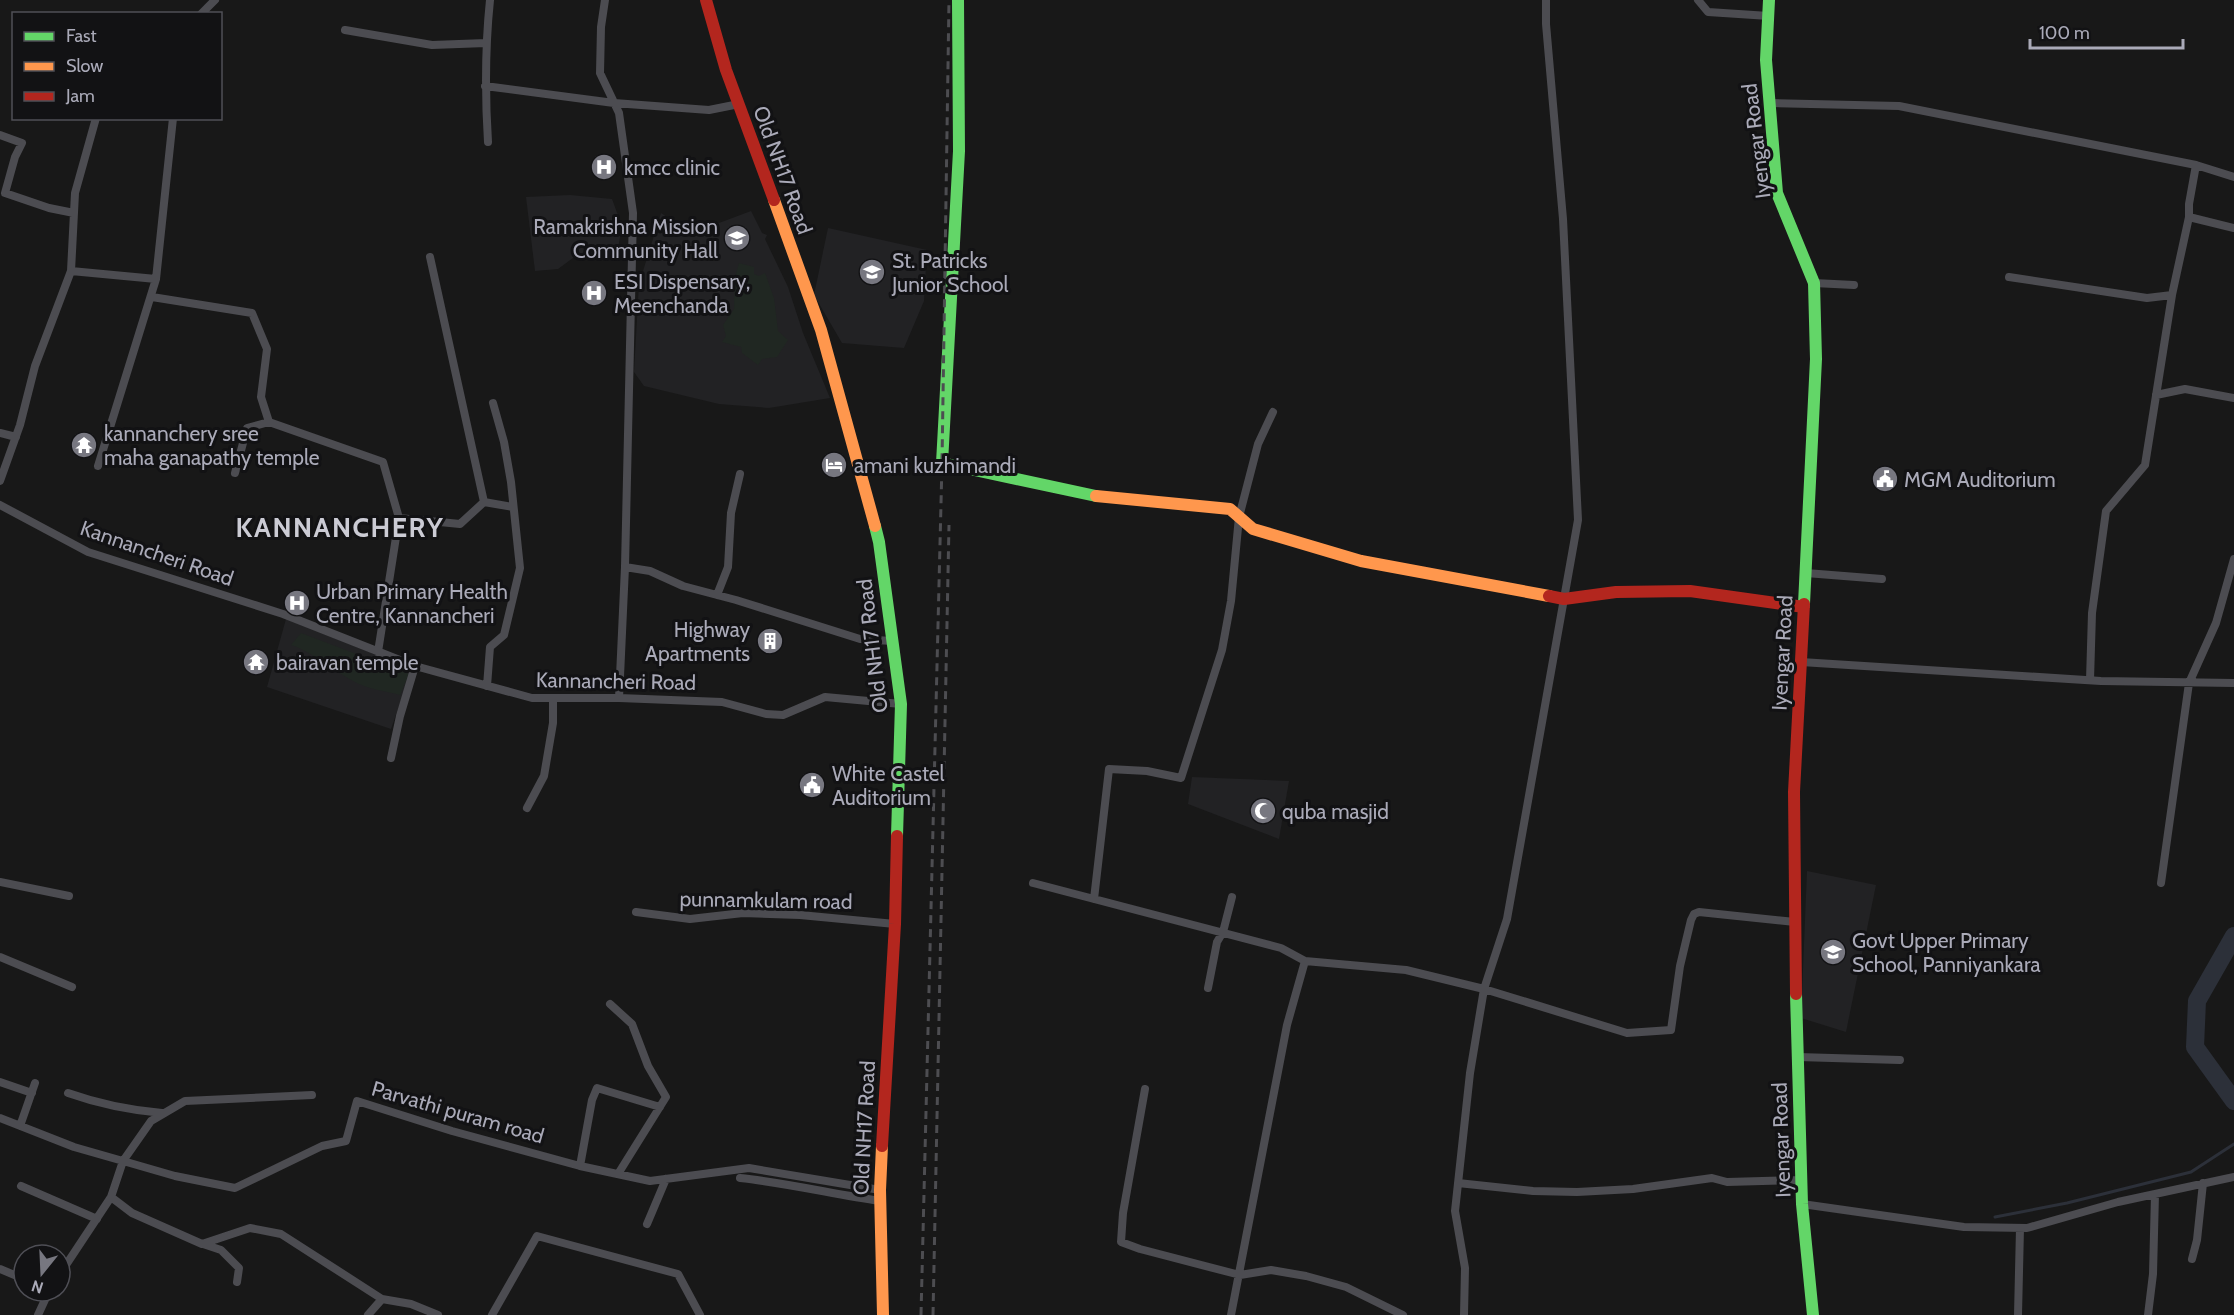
<svg xmlns="http://www.w3.org/2000/svg" width="2234" height="1315" font-family="Cabin,sans-serif">
<rect width="100%" height="100%" fill="#181818"/>
<path fill="#222224" d="M 570,195 L 612,199 L 622,226 L 617,254 L 577,255 L 558,269 L 535,271 L 526,197 Z
M 751,211 L 762,233 L 767,235 L 765,239 L 788,287 L 803,333 L 830,398 L 769,408 L 719,404 L 644,386 L 634,372 L 639,284 L 661,213 L 692,234 L 710,227 L 711,221 L 719,223 Z
M 828,228 L 927,250 L 924,301 L 904,348 L 842,343 L 814,295 Z
M 286,619 L 412,669 L 391,729 L 267,687 Z
M 1192,777 L 1289,781 L 1279,839 L 1188,804 Z
M 1807,871 L 1876,885 L 1846,1032 L 1801,1018 Z"/>
<path fill="#202722" d="M 739,263 L 754,267 L 754,274 L 759,276 L 765,273 L 774,298 L 778,331 L 788,340 L 777,357 L 762,359 L 758,365 L 742,353 L 741,347 L 722,342 L 726,336 L 723,325 L 734,309 L 735,277 Z
M 301,633 L 409,674 L 400,695 C 385,691 367,689 353,681 C 334,671 311,651 291,645 Z"/>
<g fill="none" stroke-linecap="round" stroke-linejoin="round">
<path stroke="#2c3039" stroke-width="3" d="M 1995,1217 L 2067,1203 L 2191,1172 L 2234,1144"/>
<path stroke="#2c3039" stroke-width="18" d="M 2234,936 L 2197,1001 L 2195,1047 L 2234,1101"/>
<path stroke="#4c4c51" stroke-width="8" d="M 605,0 L 601,27 L 600,73 L 619,113 L 633,213 L 625,567 L 619,698
M 1698,0 L 1708,12 L 1769,16
M 201,14 L 215,0
M 345,30 L 432,45 L 486,43
M 485,86 L 614,103 L 709,110 L 739,104
M 1770,103 L 1899,106 L 2196,165
M 0,135 L 22,143 L 15,157 L 5,193 L 49,208 L 74,213
M 488,142 C 485,94 485,48 490,0
M 2189,217 L 2189,204 L 2196,165 L 2234,177
M 430,257 L 484,502 L 513,507
M 71,271 L 156,279
M 2009,277 L 2147,298 L 2172,295 L 2189,217 L 2234,228
M 1814,283 L 1854,285
M 152,297 L 252,313 L 267,349 L 261,397 L 269,422 L 383,462 L 399,518 L 460,524 L 484,502
M 2156,395 L 2185,389 L 2234,398
M 0,433 L 16,437
M 98,466 L 156,279 L 173,118
M 235,473 L 247,428 L 269,422
M 0,481 L 20,425 L 35,366 L 71,271 L 75,193 L 96,118
M 0,505 L 88,552 L 283,614 L 415,666 L 532,698 L 619,698 L 722,702 L 766,714 L 783,715 L 825,697 L 901,704
M 625,567 L 650,571 L 683,586 L 736,600 L 860,639 L 892,641
M 1806,573 L 1882,579
M 717,595 L 728,567 L 731,513 L 740,474
M 378,652 L 399,518
M 1801,662 L 2101,681 L 2234,683
M 2090,680 L 2092,613 L 2106,511 L 2145,465 L 2172,295
M 487,686 L 490,647 L 504,635 L 520,568 L 511,482 L 504,442 L 493,403
M 391,758 L 400,716 L 415,666
M 527,808 L 544,776 L 553,723 L 553,698
M 0,882 L 69,896
M 1033,883 L 1281,948 L 1305,961 L 1406,970 L 1484,989 L 1627,1033 L 1671,1030 L 1680,966 L 1691,920 L 1694,914 L 1699,912 L 1795,922
M 2161,883 L 2189,683 L 2216,623 L 2234,559
M 1094,899 L 1109,769 L 1147,771 L 1181,778 L 1222,650 L 1231,601 L 1239,517 L 1258,444 L 1273,412
M 636,912 L 690,919 L 743,913 L 800,915 L 895,924
M 0,957 L 72,987
M 1208,988 L 1217,942 L 1223,932 L 1232,897
M 610,1004 L 632,1024 L 648,1066 L 666,1097 L 618,1174
M 1798,1057 L 1900,1060
M 0,1082 L 32,1093
M 1145,1089 L 1123,1213 L 1121,1242 L 1140,1249 L 1240,1275 L 1271,1270 L 1306,1276 L 1346,1287 L 1403,1315
M 68,1093 C 99,1104 129,1110 162,1113
M 312,1095 L 185,1101 L 151,1121 L 123,1161 L 111,1197 L 132,1213 L 202,1244 L 250,1228 L 281,1234 L 382,1299 L 411,1304 L 438,1315
M 0,1118 L 74,1147 L 123,1161 L 175,1176 L 235,1188 L 322,1146 L 346,1141 L 357,1101 L 452,1131 L 580,1166 L 650,1181 L 749,1168 L 880,1190
M 20,1126 L 35,1083
M 580,1166 L 592,1100 L 597,1088 L 660,1107
M 740,1178 C 787,1183 833,1194 880,1201
M 1458,1183 L 1533,1191 L 1577,1192 L 1633,1189 L 1712,1178 L 1727,1182 L 1802,1180
M 21,1186 L 97,1219
M 1802,1204 L 1964,1227 L 2027,1228 L 2118,1202 L 2234,1177
M 647,1224 L 666,1179
M 203,1244 L 221,1250 L 239,1268 L 237,1282
M 2192,1259 L 2197,1240 L 2203,1183
M 0,1269 L 24,1279
M 60,1274 L 111,1197
M 38,1315 L 49,1291
M 368,1315 L 382,1299
M 492,1315 L 537,1236 L 678,1274 L 700,1315
M 1231,1315 L 1287,1025 L 1305,961
M 1464,1315 L 1465,1268 L 1455,1211 L 1470,1073 L 1484,989 L 1507,919 L 1578,520 L 1563,219 L 1546,24 L 1546,0
M 2018,1315 L 2020,1228
M 2148,1315 L 2153,1274 L 2155,1194"/>
<path stroke="#63d668" stroke-width="12" d="M 958,0 L 959,151 L 942,463 L 1096,496
M 1769,0 L 1766,60 L 1777,193 L 1814,283 L 1816,359 L 1804,604
M 875,526 L 879,542 L 901,704 L 897,836
M 1796,994 L 1802,1204 L 1813,1315"/>
<path stroke="#ff974d" stroke-width="12" d="M 774,200 L 821,330 L 875,526
M 1096,496 L 1230,509 L 1253,529 L 1361,561 L 1549,596
M 882,1146 L 880,1190 L 883,1315"/>
<path stroke="#b3261e" stroke-width="12" d="M 706,0 L 726,70 L 774,200
M 1549,596 L 1564,599 L 1616,592 L 1690,591 L 1804,607
M 1796,994 L 1794,792 L 1804,604
M 882,1146 L 895,924 L 897,836"/>
<path stroke="#4d4d51" stroke-width="3" stroke-dasharray="8 6" stroke-linecap="butt" d="M 921,1315 L 942,463 L 949,0
M 933,1315 L 949,525"/>
</g>
<defs>
<g id="hospital-disc" transform="scale(1.35)"><circle r="9.5" fill="#777780" stroke="#121214"/><path d="M-5-5h3v3.5h4V-5h3V5h-3V1.5h-4V5h-3Z" fill="#fff"/></g>
<g id="school-disc" transform="scale(1.35)"><circle r="9.5" fill="#777780" stroke="#121214"/><path d="M0-5L7-2L0 1L-7-2ZM-4 1L0 2.5L4 1V4Q0 6-4 4Z" fill="#fff"/></g>
<g id="temple-disc" transform="scale(1.35)"><circle r="9.5" fill="#777780" stroke="#121214"/><path d="M0-6L5-2H3V0L6.5 2.5H4V6H1.5V3h-3V6H-4V2.5H-6.5L-3 0V-2H-5Z" fill="#fff"/></g>
<g id="hotel-disc" transform="scale(1.35)"><circle r="9.5" fill="#777780" stroke="#121214"/><path d="M-6-4.5h1.5V1H6V5H4.5V3h-9V5H-6ZM-4 0a1.8 1.8 0 1 1 3.6 0ZM.5 0V-2.5h3Q6-2.5 6 0Z" fill="#fff"/></g>
<g id="civic-disc" transform="scale(1.35)"><circle r="9.5" fill="#777780" stroke="#121214"/><path d="M-.6-6.5H3V-4.5H.6V-3L4-1V1h2V6H-6V1h2V-1L-.6-3ZM-1.2 2.5V6h2.4V2.5Z" fill="#fff"/></g>
<g id="building-disc" transform="scale(1.35)"><circle r="9.5" fill="#777780" stroke="#121214"/><path d="M-4-6H4V6H1V3H-1V6H-4ZM-2.5-4.3h1.7v1.8h-1.7ZM.8-4.3h1.7v1.8H.8ZM-2.5-1h1.7V.8h-1.7ZM.8-1h1.7V.8H.8Z" fill="#fff"/></g>
<g id="mosque-disc" transform="scale(1.35)"><circle r="9.5" fill="#777780" stroke="#121214"/><path d="M3.5-4.9A6 6 0 1 0 3.5 4.9A5 5 0 1 1 3.5-4.9Z" fill="#fff"/></g>
</defs>
<g fill-rule="evenodd">
<use href="#hospital-disc" x="604" y="167"/>
<use href="#school-disc" x="737" y="238"/>
<use href="#school-disc" x="872" y="272"/>
<use href="#hospital-disc" x="594" y="293"/>
<use href="#temple-disc" x="84" y="445"/>
<use href="#hotel-disc" x="834" y="465"/>
<use href="#civic-disc" x="1885" y="479"/>
<use href="#hospital-disc" x="297" y="603"/>
<use href="#building-disc" x="770" y="641"/>
<use href="#temple-disc" x="256" y="662"/>
<use href="#civic-disc" x="812" y="785"/>
<use href="#mosque-disc" x="1263" y="811"/>
<use href="#school-disc" x="1833" y="952"/>
</g>
<g text-anchor="middle" dominant-baseline="central" stroke-width="6" stroke-linejoin="round" paint-order="stroke">
<g font-size="21" fill="#aaaab8" stroke="#121214">
<text transform="translate(1756 141) rotate(-97)">Iyengar Road</text>
<text transform="translate(783 170) rotate(70)">Old NH17 Road</text>
<text transform="translate(157 553) rotate(19)">Kannancheri Road</text>
<text transform="translate(872 646) rotate(-97)">Old NH17 Road</text>
<text transform="translate(1782 653) rotate(-87)">Iyengar Road</text>
<text transform="translate(616 681) rotate(1)">Kannancheri Road</text>
<text transform="translate(766 900) rotate(1)">punnamkulam road</text>
<text transform="translate(458 1112) rotate(16)">Parvathi puram road</text>
<text transform="translate(864 1128) rotate(-87)">Old NH17 Road</text>
<text transform="translate(1781 1140) rotate(-92)">Iyengar Road</text>
</g>
<g font-size="21" fill="#aaaab8" stroke="#121214" text-anchor="start">
<text x="624" y="167">kmcc clinic</text>
<text x="718" y="226" text-anchor="end">Ramakrishna Mission<tspan x="718" dy="24">Community Hall</tspan></text>
<text x="892" y="260">St. Patricks<tspan x="892" dy="24">Junior School</tspan></text>
<text x="614" y="281">ESI Dispensary,<tspan x="614" dy="24">Meenchanda</tspan></text>
<text x="104" y="433">kannanchery sree<tspan x="104" dy="24">maha ganapathy temple</tspan></text>
<text x="854" y="465">amani kuzhimandi</text>
<text x="1904" y="479">MGM Auditorium</text>
<text x="316" y="591">Urban Primary Health<tspan x="316" dy="24">Centre, Kannancheri</tspan></text>
<text x="750" y="629" text-anchor="end">Highway<tspan x="750" dy="24">Apartments</tspan></text>
<text x="276" y="662">bairavan temple</text>
<text x="832" y="773">White Castel<tspan x="832" dy="24">Auditorium</tspan></text>
<text x="1282" y="811">quba masjid</text>
<text x="1852" y="940">Govt Upper Primary<tspan x="1852" dy="24">School, Panniyankara</tspan></text>
</g>
<g font-size="27" font-weight="bold" letter-spacing="1.5" fill="#cbcbd4" stroke="#121214">
<text x="340" y="527">KANNANCHERY</text>
</g>
</g>
<rect x="12" y="12" width="210" height="108" fill="#121214" stroke="#4f4f56" stroke-width="1.5"/>
<rect x="24" y="32" width="30" height="9" fill="#63d668" stroke="#4f4f56" stroke-width="1.5"/>
<text x="66" y="42" font-size="18" fill="#aaaab8">Fast</text>
<rect x="24" y="62" width="30" height="9" fill="#ff974d" stroke="#4f4f56" stroke-width="1.5"/>
<text x="66" y="72" font-size="18" fill="#aaaab8">Slow</text>
<rect x="24" y="92" width="30" height="9" fill="#b3261e" stroke="#4f4f56" stroke-width="1.5"/>
<text x="66" y="102" font-size="18" fill="#aaaab8">Jam</text>
<g transform="translate(42 1273) rotate(198)"><circle r="28" fill="#121214" stroke="#4f4f56" stroke-width="1.5"/>
<path d="M0-4.5L10 22L0 15L-10 22Z" fill="#777780"/>
<text y="-9" font-size="16" font-weight="bold" text-anchor="middle" fill="#aaaab8">N</text>
</g>
<path d="M2030 39v9h153v-9" fill="none" stroke="#aaaab8" stroke-width="3"/>
<text x="2039" y="39" font-size="18" fill="#aaaab8" stroke="#121214" stroke-width="4.5" paint-order="stroke">100 m</text>
</svg>
